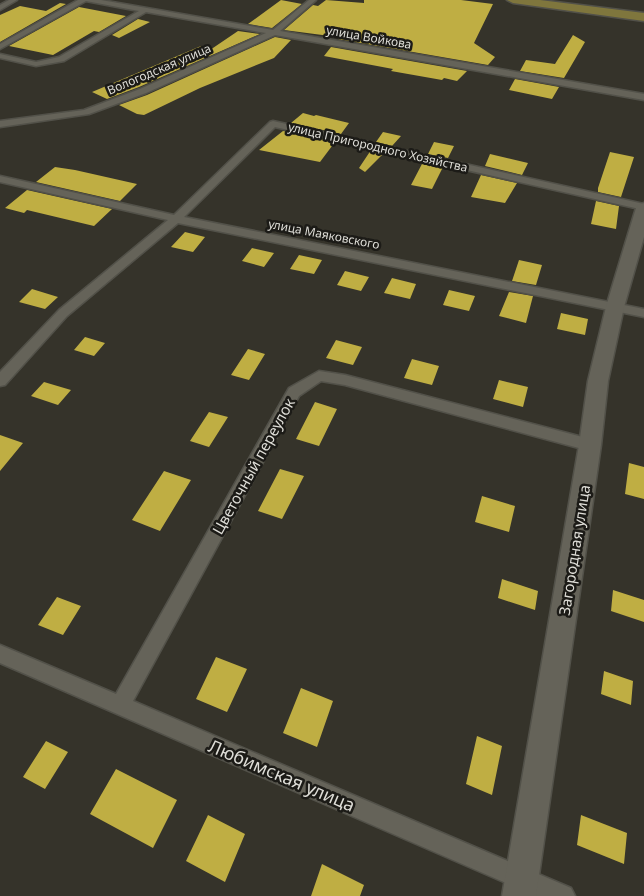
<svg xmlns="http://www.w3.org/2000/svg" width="644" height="896" font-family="'Noto Sans',sans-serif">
<rect width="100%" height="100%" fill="#35332a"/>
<path fill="#bfae43" d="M 281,0 L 302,4 L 272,28 L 248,24 Z
M 326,0 L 364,3 L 364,0 L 461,0 L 493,4 L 474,43 L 495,57 L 488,65 L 338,39 L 347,29 L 330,36 L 284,30 L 313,5 L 318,6 Z
M 60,3 L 66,4 L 0,42 L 0,15 L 20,6 L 46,11 Z
M 79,7 L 126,16 L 99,32 L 94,31 L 53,55 L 9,46 Z
M 138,19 L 150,22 L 119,38 L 112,35 Z
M 238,31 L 260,34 L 139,87 L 107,99 L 92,92 L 201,46 L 210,50 Z
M 573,35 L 585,42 L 564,78 L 520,71 L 526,60 L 555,64 Z
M 275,37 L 291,40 L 274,58 L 200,88 L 144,115 L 137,114 L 119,105 L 147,95 Z
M 331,47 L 467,71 L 457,81 L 444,78 L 442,80 L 391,71 L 393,69 L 324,56 Z
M 515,79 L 559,87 L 552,99 L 509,90 Z
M 303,113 L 314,116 L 316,115 L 349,123 L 341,134 L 291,123 Z
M 283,131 L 335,142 L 320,162 L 259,150 Z
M 383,132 L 401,136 L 392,146 L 376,142 Z
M 434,142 L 454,146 L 448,158 L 428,154 Z
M 371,150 L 384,153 L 365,172 L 359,168 Z
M 610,152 L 634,157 L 621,197 L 598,192 L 598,188 Z
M 490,154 L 528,163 L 522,175 L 485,166 Z
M 423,162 L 443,167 L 432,189 L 411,185 Z
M 55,167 L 75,170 L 137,184 L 120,201 L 36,182 Z
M 481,175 L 517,183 L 505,203 L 471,197 Z
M 27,190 L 112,209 L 94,226 L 27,210 L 24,213 L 5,208 Z
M 596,201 L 619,206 L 616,229 L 591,224 Z
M 185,232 L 205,237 L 193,252 L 171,247 Z
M 252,248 L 274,253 L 264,267 L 242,261 Z
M 299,255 L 322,260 L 314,274 L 290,269 Z
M 519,260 L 542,265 L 536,285 L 512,281 Z
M 345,271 L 369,277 L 361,291 L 337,285 Z
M 392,278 L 416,284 L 410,299 L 384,293 Z
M 32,289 L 58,297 L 45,309 L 19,302 Z
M 449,290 L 475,296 L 469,311 L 443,305 Z
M 509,292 L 533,296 L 526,323 L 499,316 Z
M 561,313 L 588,319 L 585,335 L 557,329 Z
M 85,337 L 105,343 L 94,356 L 74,350 Z
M 336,340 L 362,347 L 353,365 L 326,358 Z
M 248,349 L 265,354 L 249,380 L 231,375 Z
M 412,359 L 439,366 L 432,385 L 404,378 Z
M 499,380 L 528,387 L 523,407 L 493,399 Z
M 44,382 L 71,390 L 58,405 L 31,396 Z
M 315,402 L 337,409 L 319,446 L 296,439 Z
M 209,412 L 228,417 L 209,447 L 190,441 Z
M 0,435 L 23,443 L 0,471 Z
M 629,463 L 644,467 L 644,499 L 625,494 Z
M 280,469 L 304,476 L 282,519 L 258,511 Z
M 164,471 L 191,480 L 160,531 L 132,520 Z
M 482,496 L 515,506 L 509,532 L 475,522 Z
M 502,579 L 538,591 L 535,610 L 498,598 Z
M 613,590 L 644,600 L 644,622 L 611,611 Z
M 57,597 L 81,606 L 63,635 L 38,625 Z
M 216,657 L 247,669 L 227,712 L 196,699 Z
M 604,671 L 633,681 L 631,705 L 601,694 Z
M 301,688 L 333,701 L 317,747 L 283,733 Z
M 477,736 L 502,746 L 492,795 L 466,784 Z
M 46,741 L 68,752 L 45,789 L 23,777 Z
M 116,769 L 177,800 L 153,848 L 90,814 Z
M 208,815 L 245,834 L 225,882 L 186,861 Z
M 581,815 L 627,833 L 624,864 L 577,845 Z
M 322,864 L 364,885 L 360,896 L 311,896 Z"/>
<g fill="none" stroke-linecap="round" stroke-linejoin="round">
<g stroke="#525149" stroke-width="3">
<path id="street" d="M 9,0 L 17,0 L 0,10 L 0,5 Z
M 78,0 L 101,0 L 273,30 L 309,0 L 316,0 L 280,31 L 644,94 L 644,100 L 275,35 L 146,93 L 89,114 L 0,127 L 0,121 L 84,110 L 140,89 L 266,33 L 146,12 L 64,61 L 36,66 L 0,58 L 0,54 L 36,62 L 59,57 L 139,11 L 86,1 L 0,49 L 0,44 Z
M 273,121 L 644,204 L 644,210 L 275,127 L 184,217 L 644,309 L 644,317 L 178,223 L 67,316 L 5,385 L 0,386 L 0,372 L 59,310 L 168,220 L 0,182 L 0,176 L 174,215 L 270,122 Z
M 319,371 L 345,375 L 590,439 L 595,441 L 597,445 L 595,449 L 590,451 L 345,385 L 321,381 L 299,396 L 133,701 L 571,888 L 575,896 L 536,896 L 0,663 L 0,645 L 116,694 L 289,388 Z"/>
</g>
<g stroke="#525149" stroke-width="3">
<path id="secondary" d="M 644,203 L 644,237 L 624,307 L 608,381 L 601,445 L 536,896 L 502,896 L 579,445 L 588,381 L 606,307 L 636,208 L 638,205 Z"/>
</g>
<g stroke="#525149" stroke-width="3">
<path id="primary" d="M 507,0 L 540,0 L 644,13 L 644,21 L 513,3 Z"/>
</g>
<use href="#street" fill="#656359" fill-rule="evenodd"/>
<use href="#secondary" fill="#656359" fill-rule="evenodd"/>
<use href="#primary" fill="#7f763d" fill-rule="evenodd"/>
</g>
<g text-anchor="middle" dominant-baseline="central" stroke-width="5" stroke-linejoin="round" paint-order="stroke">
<g font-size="12" fill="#deddd7" stroke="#1c1b17">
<text transform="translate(369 37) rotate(10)">улица Войкова</text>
<text transform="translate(159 69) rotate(-23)">Вологодская улица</text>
<text transform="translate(378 147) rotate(13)">улица Пригородного Хозяйства</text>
<text transform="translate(324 234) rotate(11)">улица Маяковского</text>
</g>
<g font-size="15" fill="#deddd7" stroke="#1c1b17">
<text transform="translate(253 466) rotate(-61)">Цветочный переулок</text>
<text transform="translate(574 550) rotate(-81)">Загородная улица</text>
</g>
<g font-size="18" fill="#deddd7" stroke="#1c1b17">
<text transform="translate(282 775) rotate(23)">Любимская улица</text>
</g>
</g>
</svg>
